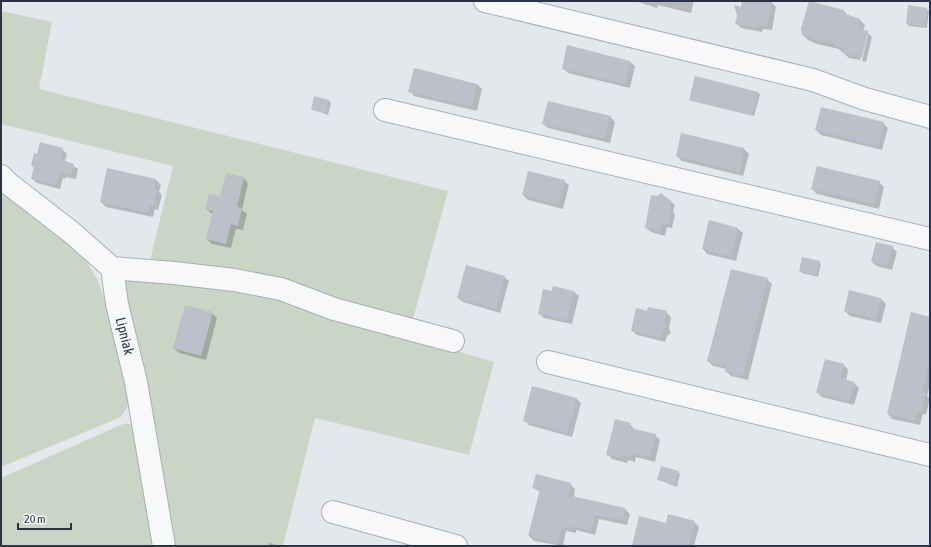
<svg xmlns="http://www.w3.org/2000/svg" width="931" height="547" font-family="'Asap Condensed',sans-serif">
<rect width="100%" height="100%" fill="#e4e7ec"/>
<path fill="#c9d6c5" d="M 1,11 L 52,22 L 39,89 L 448,191 L 413,319 L 447,329 L 443,347 L 494,362 L 469,455 L 315,418 L 283,546 L 169,546 L 112,268 L 148,269 L 173,166 L 1,124 Z
M 1,188 L 84,257 L 97,279 L 114,323 L 131,401 L 121,417 L 1,467 Z
M 123,424 L 130,424 L 138,438 L 158,546 L 1,546 L 1,478 Z"/>
<path fill="#0003" d="M 635,1 L 694,1 L 691,13 L 658,5 L 657,8 Z
M 743,1 L 766,1 L 771,2 L 776,7 L 772,30 L 763,29 L 762,32 L 741,28 L 736,23 Z
M 909,7 L 927,9 L 929,11 L 927,28 L 909,26 L 907,23 Z
M 844,11 L 848,16 L 860,20 L 865,25 L 863,31 L 867,32 L 872,37 L 866,62 L 862,61 L 868,34 L 866,34 L 860,60 L 849,58 L 839,49 L 817,44 L 808,40 L 803,35 Z
M 568,46 L 630,62 L 635,66 L 630,88 L 568,73 L 563,68 Z
M 477,84 L 482,89 L 477,111 L 414,96 L 410,91 Z
M 758,92 L 760,95 L 754,116 L 692,101 L 690,99 Z
M 329,101 L 331,103 L 328,115 L 312,109 Z
M 610,117 L 615,122 L 610,143 L 548,128 L 543,124 Z
M 883,123 L 888,128 L 882,150 L 821,135 L 816,130 Z
M 682,134 L 744,149 L 749,154 L 743,176 L 682,161 L 677,156 Z
M 62,149 L 67,154 L 65,161 L 78,169 L 76,179 L 66,177 L 65,179 L 63,178 L 60,189 L 37,183 L 32,178 L 34,168 L 32,166 L 38,155 Z
M 107,169 L 156,180 L 161,185 L 159,192 L 162,195 L 158,210 L 155,209 L 153,217 L 106,207 L 101,202 Z
M 244,178 L 248,183 L 242,210 L 247,214 L 243,230 L 236,229 L 231,248 L 212,244 L 207,239 L 213,215 L 206,209 Z
M 564,181 L 569,185 L 563,209 L 528,200 L 523,195 Z
M 879,182 L 884,187 L 879,209 L 817,194 L 812,189 Z
M 662,194 L 675,205 L 673,212 L 675,214 L 672,228 L 667,227 L 665,236 L 651,232 L 646,228 L 657,197 Z
M 709,222 L 738,229 L 743,233 L 736,261 L 707,254 L 703,249 Z
M 892,247 L 897,252 L 892,270 L 877,266 L 872,262 Z
M 819,262 L 821,264 L 818,277 L 802,273 L 800,271 Z
M 504,277 L 509,281 L 500,313 L 463,302 L 458,298 Z
M 767,279 L 772,284 L 748,380 L 731,376 L 726,371 L 727,369 L 713,366 L 708,361 Z
M 554,287 L 574,292 L 579,296 L 572,324 L 544,318 L 539,313 L 553,292 Z
M 850,291 L 881,299 L 886,304 L 881,323 L 850,316 L 845,311 Z
M 666,312 L 671,317 L 669,328 L 671,333 L 667,336 L 665,342 L 637,335 L 632,330 Z
M 212,313 L 217,318 L 206,360 L 179,353 L 174,348 Z
M 930,318 L 930,384 L 927,396 L 930,398 L 926,415 L 923,414 L 920,425 L 892,419 L 888,414 Z
M 844,365 L 848,370 L 846,381 L 854,383 L 859,388 L 854,405 L 822,397 L 818,393 Z
M 576,398 L 581,403 L 572,437 L 529,425 L 524,420 Z
M 630,424 L 635,430 L 655,435 L 660,440 L 655,462 L 636,457 L 635,462 L 628,460 L 627,463 L 612,459 L 608,454 Z
M 678,472 L 680,474 L 677,487 L 659,480 Z
M 570,484 L 575,489 L 574,497 L 625,509 L 630,514 L 627,525 L 599,519 L 595,535 L 576,530 L 576,533 L 566,531 L 563,546 L 534,541 L 529,536 L 540,492 L 533,487 Z
M 694,522 L 699,527 L 694,546 L 633,546 L 667,524 Z
M 269,543 L 280,546 L 269,546 Z"/>
<path fill="#bbc0ca" d="M 742,1 L 772,1 L 767,26 L 758,25 L 757,28 L 735,24 L 737,16 L 734,5 L 741,7 Z
M 809,1 L 844,10 L 843,13 L 860,19 L 858,29 L 868,31 L 862,58 L 843,53 L 844,49 L 836,47 L 834,44 L 811,39 L 811,38 L 802,35 L 801,29 Z
M 908,5 L 927,8 L 925,26 L 906,24 Z
M 567,45 L 630,61 L 625,84 L 562,69 Z
M 414,68 L 477,84 L 472,107 L 408,92 Z
M 695,76 L 758,92 L 752,115 L 689,100 Z
M 314,96 L 329,100 L 326,113 L 311,110 Z
M 548,101 L 611,116 L 605,139 L 542,124 Z
M 821,107 L 884,122 L 878,146 L 815,130 Z
M 681,133 L 744,148 L 739,172 L 676,156 Z
M 40,142 L 63,148 L 60,158 L 65,159 L 64,161 L 74,164 L 71,175 L 61,173 L 61,175 L 59,174 L 56,185 L 31,179 L 34,167 L 31,166 L 34,153 L 37,154 Z
M 817,166 L 880,181 L 874,204 L 811,189 Z
M 107,168 L 156,179 L 154,188 L 157,189 L 154,205 L 150,205 L 148,213 L 100,202 Z
M 528,171 L 565,180 L 559,205 L 522,195 Z
M 226,173 L 244,177 L 237,207 L 242,208 L 238,226 L 231,224 L 226,244 L 206,239 L 213,211 L 205,210 L 209,194 L 220,196 Z
M 662,193 L 665,198 L 671,200 L 669,208 L 671,209 L 668,224 L 662,223 L 660,231 L 645,228 L 651,195 L 657,196 Z
M 709,220 L 738,228 L 731,257 L 702,249 Z
M 876,242 L 893,246 L 887,266 L 871,262 Z
M 802,257 L 820,261 L 816,275 L 799,271 Z
M 466,265 L 505,276 L 496,309 L 457,298 Z
M 731,269 L 768,278 L 743,376 L 725,372 L 726,366 L 707,361 Z
M 553,286 L 574,291 L 567,320 L 538,314 L 543,289 L 552,291 Z
M 849,290 L 881,298 L 876,319 L 844,311 Z
M 185,305 L 213,312 L 201,356 L 173,348 Z
M 648,307 L 667,311 L 664,322 L 667,327 L 662,331 L 661,338 L 631,331 L 636,308 L 647,311 Z
M 911,312 L 930,317 L 930,357 L 922,392 L 925,393 L 921,411 L 918,410 L 915,421 L 887,414 Z
M 825,359 L 844,364 L 841,378 L 854,382 L 850,401 L 816,393 Z
M 532,386 L 577,398 L 567,433 L 523,421 Z
M 615,419 L 631,423 L 630,428 L 656,434 L 650,457 L 631,453 L 630,458 L 623,456 L 622,458 L 606,455 Z
M 661,466 L 679,471 L 675,485 L 657,480 Z
M 536,474 L 571,483 L 568,495 L 625,508 L 623,520 L 595,515 L 591,531 L 572,526 L 571,529 L 562,527 L 558,544 L 528,536 L 540,489 L 532,488 Z
M 668,514 L 695,521 L 689,546 L 632,546 L 639,516 L 666,523 Z"/>
<g fill="none" stroke-linecap="round" stroke-linejoin="round">
<g stroke="#a9aeb7" stroke-width="24">
<path id="minor" d="M 485,1 L 813,80 L 865,99 L 930,117
M 385,110 L 930,239
M 1,176 L 9,184 L 71,232 L 112,268 L 117,304 L 136,382 L 164,546
M 112,268 L 174,273 L 234,280 L 281,289 L 334,309 L 453,341
M 548,362 L 930,455
M 333,512 L 456,546"/>
</g>
<use href="#minor" stroke="#f7f8fa" stroke-width="22"/>
</g>
<g text-anchor="middle" dominant-baseline="central" stroke-width="3" stroke-linejoin="round" paint-order="stroke">
<g font-size="14" fill="#2b3445" stroke="#f4f6f9">
<text transform="translate(125 336) rotate(76)">Lipniak</text>
</g>
</g>
<rect width="931" height="547" fill="none" stroke="#2b3445" stroke-width="4"/>
<path d="M18 523v6h53v-6" fill="none" stroke="#2b3445" stroke-width="2"/>
<text x="24" y="523" font-size="12" fill="#2b3445" stroke="#f4f6f9" stroke-width="3" paint-order="stroke">20 m</text>
</svg>
